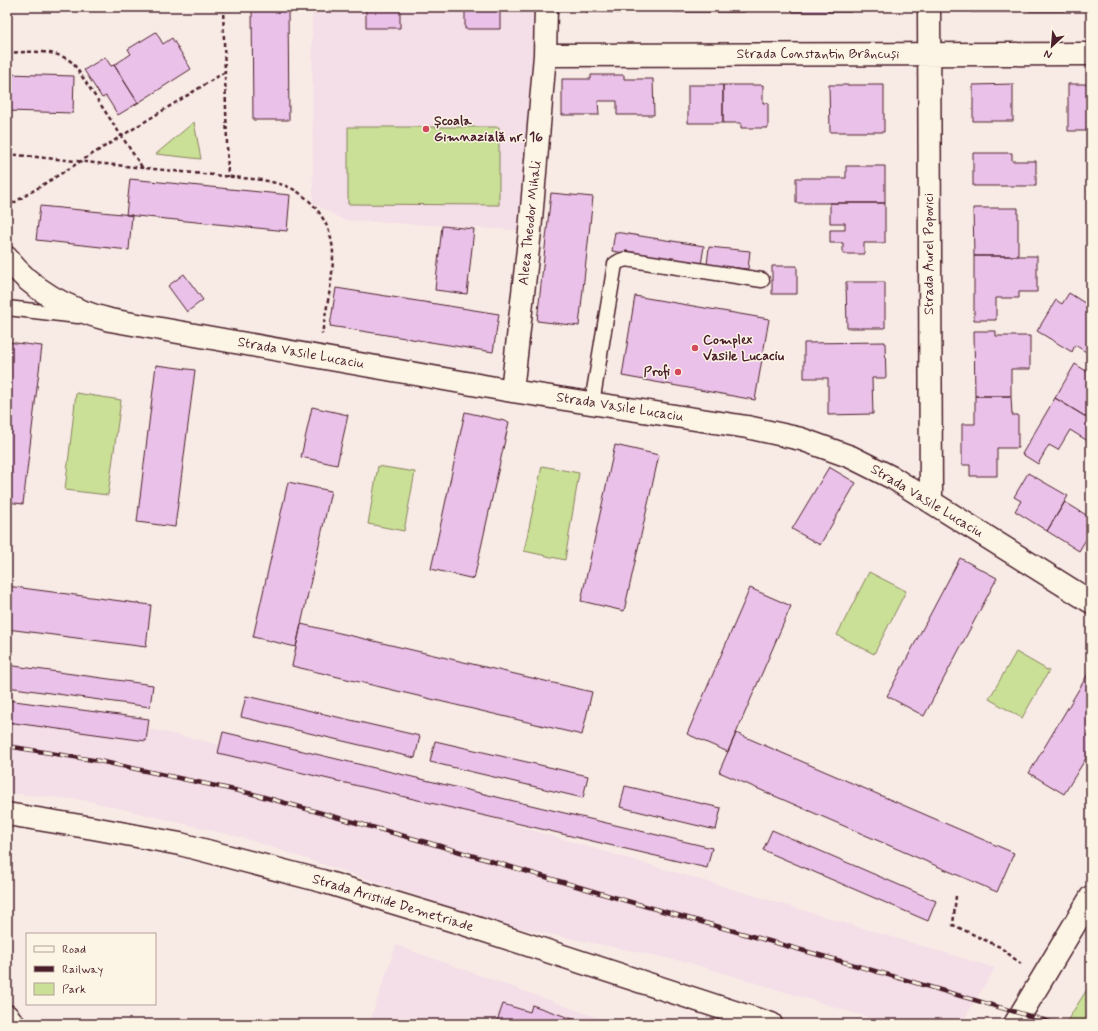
<svg xmlns="http://www.w3.org/2000/svg" width="1098" height="1031" font-family="Mynerve,sans-serif">
<rect width="100%" height="100%" fill="#f8ebe6"/>
<filter id="ink" filterUnits="userSpaceOnUse"><feTurbulence type="fractalNoise" baseFrequency=".025" numOctaves="2"/><feDisplacementMap in="SourceGraphic" scale="8" xChannelSelector="R" yChannelSelector="G"/><feConvolveMatrix kernelMatrix="1 2 1 2 8 2 1 2 1" color-interpolation-filters="sRGB"/></filter>
<g filter="url(#ink)">
<path fill="#f4dee7" d="M 312,7 L 546,7 L 530,231 L 343,220 L 313,203 Z
M 7,706 L 159,731 L 252,752 L 449,806 L 732,889 L 995,968 L 961,1024 L 890,1024 L 691,963 L 505,925 L 244,838 L 84,800 L 7,793 Z
M 396,945 L 615,1024 L 369,1024 Z"/>
<path fill="#c9e096" stroke="#8a8060" d="M 194,122 L 201,159 L 156,154 Z
M 348,127 L 499,127 L 499,205 L 348,204 Z
M 76,393 L 121,400 L 108,495 L 65,490 Z
M 378,466 L 415,472 L 404,531 L 368,524 Z
M 542,466 L 579,473 L 565,560 L 524,551 Z
M 869,572 L 906,591 L 874,654 L 837,635 Z
M 1016,652 L 1049,671 L 1022,718 L 989,699 Z
M 1086,991 L 1091,992 L 1091,1024 L 1065,1024 Z"/>
<path fill="#eac1e8" stroke="#4a1f2b" d="M 252,7 L 288,7 L 289,120 L 253,120 Z
M 366,7 L 400,7 L 400,28 L 366,28 Z
M 465,7 L 500,7 L 500,29 L 465,29 Z
M 586,7 L 604,7 L 604,12 L 586,12 Z
M 604,7 L 622,7 L 622,13 L 604,12 Z
M 674,7 L 715,7 L 715,12 L 674,12 Z
M 715,7 L 745,7 L 745,12 L 715,12 Z
M 793,7 L 851,7 L 851,12 L 793,12 Z
M 971,7 L 1012,7 L 1012,12 L 971,12 Z
M 1029,7 L 1064,7 L 1064,11 L 1029,11 Z
M 156,32 L 163,44 L 172,38 L 191,69 L 138,103 L 114,65 L 131,54 L 128,49 Z
M 105,57 L 111,66 L 114,65 L 138,103 L 118,115 L 106,96 L 102,98 L 84,70 Z
M 7,74 L 74,76 L 73,113 L 7,111 Z
M 591,75 L 624,75 L 624,79 L 653,79 L 654,115 L 617,115 L 617,101 L 598,101 L 599,115 L 562,115 L 562,79 L 591,79 Z
M 1013,84 L 1013,121 L 973,121 L 973,85 Z
M 1068,84 L 1091,84 L 1091,131 L 1068,131 Z
M 688,85 L 723,85 L 723,123 L 688,123 Z
M 723,85 L 763,85 L 763,103 L 768,103 L 768,128 L 741,128 L 741,123 L 723,123 Z
M 829,85 L 884,85 L 884,132 L 830,132 Z
M 973,153 L 1012,153 L 1012,161 L 1036,161 L 1036,186 L 973,186 Z
M 846,166 L 885,166 L 885,203 L 796,203 L 796,178 L 846,178 Z
M 130,179 L 290,195 L 287,231 L 126,215 Z
M 551,193 L 593,197 L 579,326 L 537,321 Z
M 830,203 L 885,203 L 885,243 L 864,243 L 864,254 L 843,254 L 843,243 L 830,243 L 830,230 L 845,230 L 845,223 L 830,223 Z
M 40,206 L 132,215 L 129,250 L 36,240 Z
M 973,208 L 1018,208 L 1018,256 L 974,256 Z
M 442,226 L 474,229 L 467,294 L 435,290 Z
M 615,232 L 704,246 L 701,265 L 612,251 Z
M 709,247 L 750,251 L 748,269 L 707,265 Z
M 974,256 L 1037,256 L 1037,292 L 1019,292 L 1019,298 L 996,298 L 996,320 L 974,320 Z
M 772,266 L 797,266 L 797,294 L 772,294 Z
M 184,274 L 203,300 L 187,312 L 168,286 Z
M 846,282 L 885,282 L 885,328 L 847,328 Z
M 336,288 L 499,314 L 493,352 L 330,326 Z
M 1069,293 L 1091,307 L 1091,355 L 1075,345 L 1072,352 L 1037,331 L 1056,300 L 1062,304 Z
M 635,296 L 769,319 L 755,400 L 622,376 Z
M 974,331 L 996,331 L 996,336 L 1030,336 L 1030,369 L 1011,369 L 1011,396 L 975,396 Z
M 7,342 L 42,346 L 23,504 L 7,502 Z
M 885,342 L 886,378 L 872,378 L 873,414 L 828,415 L 828,378 L 804,378 L 804,343 Z
M 1075,364 L 1091,374 L 1091,420 L 1055,398 Z
M 156,365 L 195,370 L 175,527 L 137,522 Z
M 975,396 L 1011,396 L 1012,415 L 1018,415 L 1018,448 L 997,448 L 997,476 L 970,476 L 970,465 L 962,465 L 962,424 L 975,424 Z
M 1055,398 L 1091,420 L 1091,443 L 1070,430 L 1058,450 L 1049,445 L 1038,464 L 1022,454 Z
M 312,407 L 348,415 L 337,465 L 301,457 Z
M 465,412 L 509,422 L 474,579 L 431,569 Z
M 615,445 L 659,455 L 624,611 L 581,601 Z
M 829,467 L 856,483 L 820,545 L 792,529 Z
M 1028,473 L 1068,496 L 1047,531 L 1015,511 L 1021,501 L 1014,497 Z
M 288,482 L 331,491 L 296,647 L 253,637 Z
M 1065,502 L 1091,518 L 1091,531 L 1079,551 L 1047,531 Z
M 960,558 L 997,578 L 924,716 L 887,696 Z
M 7,586 L 151,605 L 146,647 L 7,629 Z
M 750,588 L 791,606 L 728,752 L 687,734 Z
M 301,624 L 592,692 L 582,735 L 292,666 Z
M 7,665 L 153,685 L 150,707 L 7,687 Z
M 1091,669 L 1091,750 L 1064,794 L 1029,773 Z
M 246,696 L 420,736 L 415,758 L 241,717 Z
M 7,700 L 149,719 L 146,741 L 7,722 Z
M 223,732 L 712,848 L 707,868 L 218,753 Z
M 736,733 L 1014,853 L 997,892 L 719,772 Z
M 435,741 L 588,776 L 583,798 L 430,762 Z
M 625,786 L 721,808 L 716,830 L 620,807 Z
M 772,830 L 936,901 L 928,921 L 763,850 Z
M 503,1004 L 530,1012 L 532,1005 L 587,1024 L 496,1024 Z"/>
<g fill="none" stroke-linecap="round" stroke-linejoin="round">
<g stroke="#4a1f2b" stroke-width="17">
<path id="service" d="M 7,308 L 78,316
M 592,403 L 615,264 L 620,261 L 626,259 L 762,280"/>
</g>
<g stroke="#4a1f2b" stroke-width="25">
<path id="minor" d="M 929,7 L 931,502
M 545,55 L 1091,54
M 7,258 C 33,292 70,310 110,320 L 512,391 L 747,427 L 801,439 L 851,457 L 893,478 L 1091,602
M 512,391 L 530,231 L 545,55 L 546,7
M 7,814 L 93,828 L 180,844 L 322,881 L 461,923 L 771,1024"/>
</g>
<g stroke="#4a1f2b" stroke-width="25">
<path id="tertiary" d="M 7,1016 L 14,1024"/>
</g>
<g stroke="#4a1f2b" stroke-width="25">
<path id="secondary" d="M 1015,1024 L 1091,897"/>
</g>
<path stroke="#4a1f2b" stroke-width="2.5" stroke-dasharray="4 3" stroke-linecap="butt" d="M 223,7 L 228,177
M 7,53 C 29,52 54,48 73,63 L 142,167
M 7,154 L 262,180 C 272,182 282,184 291,188 C 316,201 333,227 333,255 C 333,280 326,310 322,334
M 7,207 L 225,72
M 956,896 L 953,925 L 1000,947 L 1021,964"/>
<use href="#service" stroke="#fcf5e5" stroke-width="14"/>
<use href="#minor" stroke="#fcf5e5" stroke-width="22"/>
<use href="#tertiary" stroke="#fcf5e5" stroke-width="22"/>
<use href="#secondary" stroke="#fcf5e5" stroke-width="22"/>
<g stroke="#4a1f2b" stroke-width="4.5">
<path id="rail" d="M 7,746 L 99,761 L 253,794 L 440,846 L 627,901 L 844,962 L 1057,1024"/>
</g>
<use href="#rail" stroke="#fcf5e5" stroke-width="3" stroke-dasharray="9" stroke-linecap="butt"/>
</g>
</g>
<g fill="#d1495b" stroke="#fcf5e5" stroke-width="1.5">
<circle cx="426" cy="129" r="4"/>
<circle cx="695" cy="348" r="4"/>
<circle cx="678" cy="372" r="4"/>
</g>
<g text-anchor="middle" dominant-baseline="central" stroke-width="3" stroke-linejoin="round" paint-order="stroke">
<g font-size="14" fill="#4a1f2b" stroke="#fcf5e5">
<text x="818" y="54">Strada Constantin Brâncuși</text>
<text transform="translate(530 223) rotate(-84)">Aleea Theodor Mihali</text>
<text transform="translate(929 254) rotate(-90)">Strada Aurel Popovici</text>
<text transform="translate(301 353) rotate(10)">Strada Vasile Lucaciu</text>
<text transform="translate(620 407) rotate(9)">Strada Vasile Lucaciu</text>
<text transform="translate(927 501) rotate(31)">Strada Vasile Lucaciu</text>
<text transform="translate(393 903) rotate(17)">Strada Aristide Demetriade</text>
</g>
<g font-size="14" font-weight="bold" fill="#4a1f2b" stroke="#fcf5e5" text-anchor="start">
<text x="434" y="121">Școala<tspan x="434" dy="16">Gimnazială nr. 16</tspan></text>
<text x="703" y="340">Complex<tspan x="703" dy="16">Vasile Lucaciu</tspan></text>
<text x="670" y="372" text-anchor="end">Profi</text>
</g>
</g>
<rect width="1098" height="1031" fill="none" stroke="#fcf5e5" stroke-width="24"/>
<rect x="12" y="12" width="1074" height="1007" fill="none" stroke="#4a1f2b" stroke-width="1.5" filter="url(#ink)"/>
<rect x="26" y="933" width="130" height="72" fill="#fcf5e5" stroke="#b59f9b"/>
<rect x="34" y="946" width="20" height="6" fill="#fcf5e5" stroke="#b59f9b"/>
<text x="62" y="953" font-size="12" fill="#4a1f2b">Road</text>
<rect x="34" y="966" width="20" height="6" fill="#4a1f2b" stroke="#b59f9b"/>
<text x="62" y="973" font-size="12" fill="#4a1f2b">Railway</text>
<rect x="34" y="983" width="20" height="12" fill="#c9e096" stroke="#b59f9b"/>
<text x="62" y="993" font-size="12" fill="#4a1f2b">Park</text>
<g transform="translate(1052 46) rotate(206)" stroke="#fcf5e5" stroke-width="3" paint-order="stroke">
<path d="M0-3L7 15L0 10L-7 15Z" fill="#4a1f2b"/>
<text y="-6" font-size="11" font-weight="bold" text-anchor="middle" fill="#4a1f2b">N</text>
</g>
</svg>
